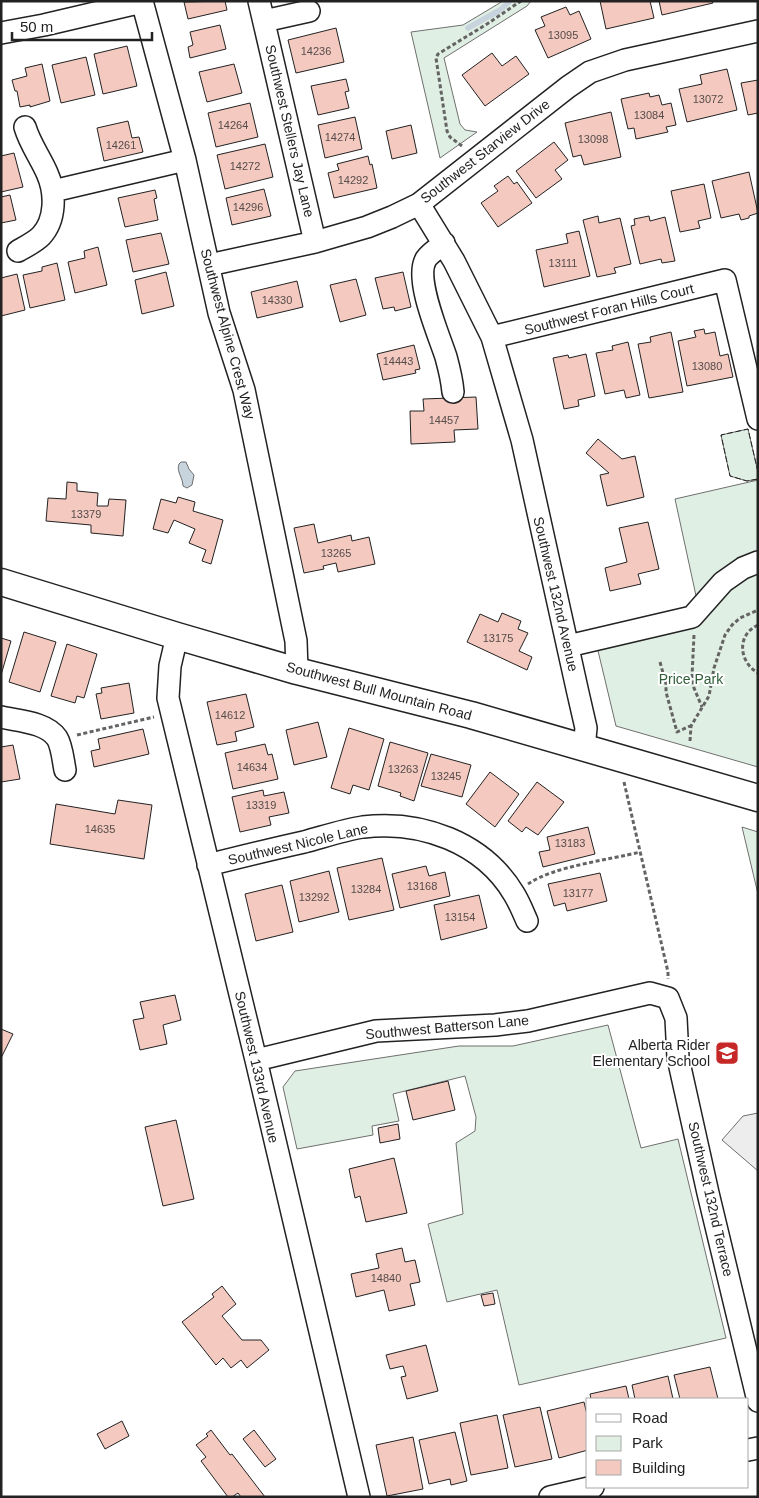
<svg xmlns="http://www.w3.org/2000/svg" width="759" height="1498" font-family="Arial,sans-serif">
<rect width="100%" height="100%" fill="#fff"/>
<path fill="#e0efe3" stroke="#6f6f6f" d="M 503,1 L 531,1 L 527,6 L 444,58 L 460,124 L 465,130 L 477,132 L 440,158 L 411,32 L 463,25 Z
M 748,429 L 758,472 L 758,479 L 747,481 L 730,476 L 721,435 Z
M 758,480 L 758,767 L 616,726 L 594,634 L 698,605 L 675,499 Z
M 742,827 L 758,832 L 758,894 Z
M 608,1025 L 641,1148 L 678,1139 L 726,1338 L 519,1385 L 497,1290 L 447,1302 L 428,1224 L 463,1214 L 456,1143 L 475,1131 L 476,1117 L 465,1076 L 393,1094 L 399,1121 L 372,1126 L 373,1135 L 297,1149 L 283,1087 L 295,1071 L 459,1046 L 513,1046 Z"/>
<path fill="#ededed" stroke="#6f6f6f" d="M 758,1113 L 758,1171 L 722,1140 L 743,1116 Z"/>
<path fill="#c7d3dd" stroke="#6f6f6f" d="M 181,462 L 186,462 L 189,469 L 194,475 L 192,485 L 187,488 L 183,486 C 183,478 176,471 179,464 Z"/>
<g fill="none" stroke-linecap="round" stroke-linejoin="round">
<path stroke="#c7d3dd" stroke-width="5.5" d="M 468,28 L 500,10 L 510,1"/>
</g>
<path fill="#f3c9c0" stroke="#222" d="M 225,1 L 227,10 L 188,19 L 184,2 Z
M 600,1 L 650,1 L 654,18 L 606,29 Z
M 659,1 L 712,1 L 713,3 L 662,15 Z
M 566,7 L 570,15 L 579,11 L 591,39 L 548,58 L 535,30 L 545,26 L 541,17 Z
M 220,25 L 226,49 L 190,58 L 188,47 L 193,45 L 190,32 Z
M 336,28 L 344,62 L 296,73 L 288,40 Z
M 127,46 L 137,86 L 103,94 L 94,54 Z
M 492,53 L 502,66 L 516,56 L 529,74 L 485,106 L 462,75 Z
M 86,57 L 95,95 L 61,103 L 52,65 Z
M 42,64 L 50,101 L 30,107 L 30,105 L 20,107 L 17,91 L 15,91 L 12,80 L 27,76 L 25,68 Z
M 234,64 L 242,93 L 207,102 L 199,72 Z
M 727,69 L 737,110 L 687,122 L 679,89 L 702,84 L 700,75 Z
M 346,79 L 349,91 L 345,92 L 349,108 L 318,115 L 311,86 Z
M 758,80 L 758,113 L 748,115 L 741,83 Z
M 649,93 L 650,97 L 659,95 L 662,105 L 671,103 L 676,125 L 666,127 L 668,132 L 636,139 L 634,128 L 628,129 L 621,99 Z
M 250,103 L 258,137 L 216,147 L 208,113 Z
M 611,112 L 621,157 L 584,165 L 581,155 L 573,157 L 565,123 Z
M 355,117 L 362,149 L 325,158 L 318,125 Z
M 128,121 L 132,138 L 139,137 L 143,152 L 104,161 L 97,128 Z
M 411,125 L 417,153 L 392,159 L 386,131 Z
M 554,142 L 568,160 L 555,170 L 562,179 L 536,198 L 516,171 Z
M 265,144 L 273,177 L 225,189 L 217,155 Z
M 14,153 L 23,187 L 1,192 L 1,156 Z
M 368,156 L 370,165 L 372,164 L 377,188 L 334,198 L 328,173 L 339,170 L 337,164 Z
M 749,172 L 758,213 L 749,216 L 749,218 L 741,220 L 739,214 L 721,218 L 712,181 Z
M 508,176 L 514,184 L 517,182 L 532,203 L 498,227 L 481,203 L 498,191 L 494,186 Z
M 704,184 L 711,218 L 698,221 L 700,228 L 680,232 L 671,191 Z
M 264,189 L 271,216 L 232,225 L 226,198 Z
M 155,190 L 157,198 L 154,199 L 158,220 L 125,227 L 118,198 Z
M 10,195 L 16,220 L 1,223 L 1,197 Z
M 598,216 L 599,223 L 620,218 L 631,264 L 614,268 L 616,273 L 597,277 L 583,220 Z
M 649,216 L 650,221 L 665,217 L 675,261 L 662,263 L 661,259 L 640,264 L 631,226 L 635,225 L 634,219 Z
M 579,231 L 590,276 L 544,287 L 536,250 L 568,243 L 566,234 Z
M 161,233 L 169,264 L 133,272 L 126,240 Z
M 98,247 L 107,285 L 75,293 L 68,262 L 85,258 L 84,251 Z
M 57,263 L 65,300 L 30,308 L 23,275 L 42,271 L 42,267 Z
M 166,272 L 174,306 L 142,314 L 135,280 Z
M 403,272 L 411,307 L 395,311 L 394,307 L 383,309 L 375,278 Z
M 17,274 L 25,310 L 1,316 L 1,278 Z
M 356,279 L 366,315 L 340,322 L 330,285 Z
M 297,281 L 303,307 L 257,318 L 251,292 Z
M 704,329 L 705,334 L 715,332 L 720,356 L 728,354 L 733,377 L 687,386 L 678,341 L 696,337 L 694,331 Z
M 671,332 L 683,392 L 649,398 L 638,344 L 651,342 L 650,337 Z
M 628,342 L 640,395 L 626,398 L 624,390 L 605,394 L 596,353 L 613,350 L 612,346 Z
M 414,345 L 420,369 L 415,370 L 416,373 L 383,380 L 377,354 Z
M 586,354 L 595,396 L 578,400 L 579,406 L 564,409 L 553,358 L 568,355 L 569,358 Z
M 476,397 L 478,429 L 454,430 L 455,442 L 411,444 L 410,411 L 424,411 L 423,399 Z
M 598,439 L 622,459 L 635,456 L 644,497 L 607,506 L 600,475 L 609,473 L 586,453 Z
M 67,482 L 77,483 L 77,491 L 98,493 L 97,506 L 108,506 L 109,499 L 126,500 L 123,536 L 91,533 L 91,525 L 46,521 L 48,498 L 66,499 Z
M 178,497 L 195,502 L 193,511 L 223,520 L 211,564 L 202,561 L 206,550 L 189,543 L 195,529 L 174,520 L 168,533 L 153,529 L 161,499 L 176,503 Z
M 648,522 L 659,569 L 638,574 L 641,584 L 610,591 L 605,568 L 627,562 L 619,528 Z
M 314,524 L 318,543 L 351,535 L 352,541 L 369,537 L 375,564 L 338,572 L 336,563 L 323,566 L 324,569 L 304,573 L 294,528 Z
M 502,613 L 521,621 L 518,629 L 528,633 L 519,651 L 532,657 L 527,670 L 467,642 L 480,614 L 498,622 Z
M 24,632 L 56,642 L 40,692 L 9,682 Z
M 1,638 L 11,641 L 1,675 Z
M 67,644 L 97,654 L 84,698 L 77,696 L 75,703 L 51,696 Z
M 129,683 L 134,713 L 101,719 L 96,694 L 102,693 L 101,688 Z
M 246,694 L 254,727 L 235,732 L 237,741 L 217,745 L 207,702 Z
M 318,722 L 327,757 L 294,765 L 286,730 Z
M 349,728 L 384,739 L 369,790 L 353,785 L 350,794 L 331,788 Z
M 143,729 L 149,754 L 94,767 L 91,751 L 100,749 L 98,739 Z
M 390,742 L 428,753 L 414,801 L 400,796 L 401,793 L 378,786 Z
M 265,744 L 268,755 L 272,754 L 278,779 L 233,789 L 225,753 Z
M 13,745 L 20,779 L 1,782 L 1,747 Z
M 431,754 L 471,765 L 462,797 L 421,786 Z
M 490,772 L 519,794 L 495,827 L 466,804 Z
M 537,782 L 564,802 L 538,835 L 526,827 L 522,832 L 508,821 Z
M 263,790 L 264,796 L 284,792 L 289,813 L 269,817 L 271,825 L 240,832 L 232,797 Z
M 118,800 L 152,805 L 144,859 L 50,844 L 56,804 L 115,814 Z
M 588,827 L 595,854 L 543,867 L 539,852 L 550,850 L 547,837 Z
M 382,858 L 394,910 L 349,920 L 337,868 Z
M 426,866 L 429,876 L 445,872 L 450,896 L 400,908 L 392,874 Z
M 329,871 L 339,912 L 299,922 L 290,881 Z
M 600,873 L 607,901 L 567,911 L 565,903 L 554,906 L 548,884 Z
M 282,885 L 293,932 L 256,941 L 245,894 Z
M 479,895 L 487,928 L 441,940 L 434,905 Z
M 175,995 L 181,1020 L 163,1025 L 167,1044 L 140,1050 L 133,1020 L 144,1018 L 140,1002 Z
M 1,1029 L 13,1034 L 1,1058 Z
M 448,1081 L 455,1110 L 413,1120 L 406,1091 Z
M 176,1120 L 194,1199 L 163,1206 L 145,1127 Z
M 398,1124 L 400,1139 L 380,1143 L 378,1128 Z
M 394,1158 L 407,1213 L 366,1222 L 360,1196 L 355,1198 L 349,1169 Z
M 402,1248 L 405,1262 L 415,1260 L 420,1282 L 410,1284 L 415,1305 L 389,1311 L 384,1290 L 356,1297 L 351,1274 L 379,1268 L 376,1254 Z
M 222,1286 L 236,1304 L 222,1316 L 242,1340 L 261,1340 L 269,1350 L 247,1368 L 241,1360 L 231,1368 L 223,1358 L 216,1365 L 182,1322 L 214,1297 L 212,1294 Z
M 493,1293 L 495,1304 L 484,1306 L 481,1295 Z
M 426,1345 L 438,1391 L 407,1399 L 401,1377 L 406,1376 L 403,1366 L 390,1369 L 386,1355 Z
M 710,1367 L 718,1399 L 680,1399 L 674,1375 Z
M 668,1376 L 673,1399 L 635,1399 L 632,1385 Z
M 626,1386 L 629,1399 L 591,1399 L 590,1394 Z
M 584,1402 L 588,1419 L 588,1450 L 559,1458 L 547,1411 Z
M 540,1407 L 552,1459 L 515,1467 L 503,1415 Z
M 497,1415 L 508,1468 L 471,1475 L 460,1423 Z
M 122,1421 L 129,1436 L 105,1449 L 97,1434 Z
M 211,1430 L 230,1455 L 232,1454 L 265,1497 L 241,1497 L 238,1493 L 232,1497 L 228,1497 L 201,1461 L 206,1457 L 196,1445 L 208,1436 L 206,1434 Z
M 254,1430 L 276,1459 L 265,1467 L 243,1439 Z
M 455,1432 L 467,1481 L 451,1485 L 450,1479 L 429,1484 L 419,1440 Z
M 413,1437 L 423,1489 L 387,1496 L 376,1445 Z"/>
<g fill="none" stroke-linecap="round" stroke-linejoin="round">
<g stroke="#222" stroke-width="24">
<path id="minor" d="M 142,1 L 185,160 L 219,313 L 244,390 L 296,641 L 297,671
M 259,1 L 315,242
M 264,21 L 309,11
M 1,33 L 44,25 L 142,2
M 53,191 L 185,160
M 419,204 L 454,261 L 492,337 L 522,440 L 578,693 L 586,728 L 584,748
M 444,243 C 439,248 430,253 426,259 C 414,279 439,335 446,357 C 449,368 452,380 453,392
M 18,251 C 25,247 35,242 41,236 C 56,220 56,193 47,173 C 40,157 30,144 25,127
M 209,265 L 315,242 L 367,227 L 392,217 L 419,204 L 568,87 L 590,72 L 625,60 L 758,31
M 492,337 L 725,280 L 758,419
M 177,636 L 170,666 L 168,698 L 256,1060 L 359,1497
M 568,646 L 692,617 L 723,582 L 743,568 L 758,562
M 1,717 C 18,721 46,722 57,738 C 62,746 63,760 65,770
M 208,865 C 240,857 272,849 304,842 C 323,837 343,830 363,827 C 421,820 483,842 514,894 C 519,902 523,912 527,921
M 256,1060 L 376,1031 L 495,1025 L 528,1021 L 650,993 L 668,998 L 676,1018 L 678,1058 L 708,1193 L 758,1401
M 748,1450 L 758,1448
M 550,1497 L 593,1487"/>
</g>
<g stroke="#222" stroke-width="29">
<path id="major" d="M 1,582 L 177,636 L 297,671 L 471,715 L 758,798"/>
</g>
<path stroke="#646464" stroke-width="3" stroke-dasharray="4 2.5" stroke-linecap="butt" d="M 462,146 L 450,137 L 447,131 L 436,58 L 438,54 L 487,24 L 521,1
M 758,625 C 736,635 739,662 758,673
M 694,635 L 692,676 L 694,688 L 702,707
M 660,662 L 666,684 L 666,692 L 677,732 L 690,726
M 77,735 L 154,717
M 690,741 L 691,726 L 709,696 L 714,668 L 725,635 L 732,625 L 740,618 L 758,610
M 624,782 L 668,972 L 668,979
M 528,884 C 554,866 609,860 640,852"/>
<use href="#minor" stroke="#fff" stroke-width="21"/>
<use href="#major" stroke="#fff" stroke-width="26"/>
<path stroke="#222" stroke-width="1" stroke-dasharray="6 2.5" stroke-linecap="butt" d="M 758,472 L 748,429 L 721,435 L 730,476 L 747,481 L 758,479"/>
</g>
<defs>
<g id="school-square" transform="scale(1.25)"><rect x="-9" y="-9" width="18" height="18" rx="4" fill="#c62828" stroke="#fff"/><path d="M0-5L7-2L0 1L-7-2ZM-4 1L0 2.5L4 1V4Q0 6-4 4Z" fill="#fff"/></g>
</defs>
<g fill-rule="evenodd">
<use href="#school-square" x="727" y="1053"/>
</g>
<g text-anchor="middle" dominant-baseline="central" stroke-width="4" stroke-linejoin="round" paint-order="stroke">
<g font-size="11" fill="#564c4a">
<text x="563" y="35">13095</text>
<text x="316" y="51">14236</text>
<text x="708" y="99">13072</text>
<text x="649" y="115">13084</text>
<text x="233" y="125">14264</text>
<text x="340" y="137">14274</text>
<text x="593" y="139">13098</text>
<text x="121" y="145">14261</text>
<text x="245" y="166">14272</text>
<text x="353" y="180">14292</text>
<text x="248" y="207">14296</text>
<text x="563" y="263">13111</text>
<text x="277" y="300">14330</text>
<text x="398" y="361">14443</text>
<text x="707" y="366">13080</text>
<text x="444" y="420">14457</text>
<text x="86" y="514">13379</text>
<text x="336" y="553">13265</text>
<text x="498" y="638">13175</text>
<text x="230" y="715">14612</text>
<text x="252" y="767">14634</text>
<text x="403" y="769">13263</text>
<text x="446" y="776">13245</text>
<text x="261" y="805">13319</text>
<text x="100" y="829">14635</text>
<text x="570" y="843">13183</text>
<text x="422" y="886">13168</text>
<text x="366" y="889">13284</text>
<text x="578" y="893">13177</text>
<text x="314" y="897">13292</text>
<text x="460" y="917">13154</text>
<text x="386" y="1278">14840</text>
</g>
<g font-size="14" fill="#222" stroke="#fff">
<text transform="translate(290 131) rotate(77)">Southwest Stellers Jay Lane</text>
<text transform="translate(485 151) rotate(-38)">Southwest Starview Drive</text>
<text transform="translate(609 309) rotate(-14)">Southwest Foran Hills Court</text>
<text transform="translate(228 334) rotate(75)">Southwest Alpine Crest Way</text>
<text transform="translate(556 594) rotate(77)">Southwest 132nd Avenue</text>
<text transform="translate(379 691) rotate(15)">Southwest Bull Mountain Road</text>
<text transform="translate(298 844) rotate(-13)">Southwest Nicole Lane</text>
<text transform="translate(447 1027) rotate(-5)">Southwest Batterson Lane</text>
<text transform="translate(257 1067) rotate(77)">Southwest 133rd Avenue</text>
<text transform="translate(711 1199) rotate(77)">Southwest 132nd Terrace</text>
</g>
<g font-size="14" fill="#2f5e38" stroke="#fff">
<text x="691" y="679">Price Park</text>
</g>
<g font-size="14" fill="#222" stroke="#fff" text-anchor="end">
<text x="710" y="1045">Alberta Rider<tspan x="710" dy="16">Elementary School</tspan></text>
</g>
</g>
<rect width="759" height="1498" fill="none" stroke="#222222" stroke-width="5"/>
<rect x="586" y="1398" width="162" height="90" fill="#ffffff" stroke="#a7a7a7"/>
<rect x="596" y="1414" width="25" height="8" fill="#ffffff" stroke="#a7a7a7"/>
<text x="632" y="1423" font-size="15" fill="#222222">Road</text>
<rect x="596" y="1436" width="25" height="15" fill="#e0efe3" stroke="#a7a7a7"/>
<text x="632" y="1448" font-size="15" fill="#222222">Park</text>
<rect x="596" y="1460" width="25" height="15" fill="#f3c9c0" stroke="#a7a7a7"/>
<text x="632" y="1473" font-size="15" fill="#222222">Building</text>
<path d="M12 32v8h140v-8" fill="none" stroke="#222222" stroke-width="2.5"/>
<text x="20" y="32" font-size="15" fill="#222222" stroke="#ffffff" stroke-width="4" paint-order="stroke">50 m</text>
</svg>
